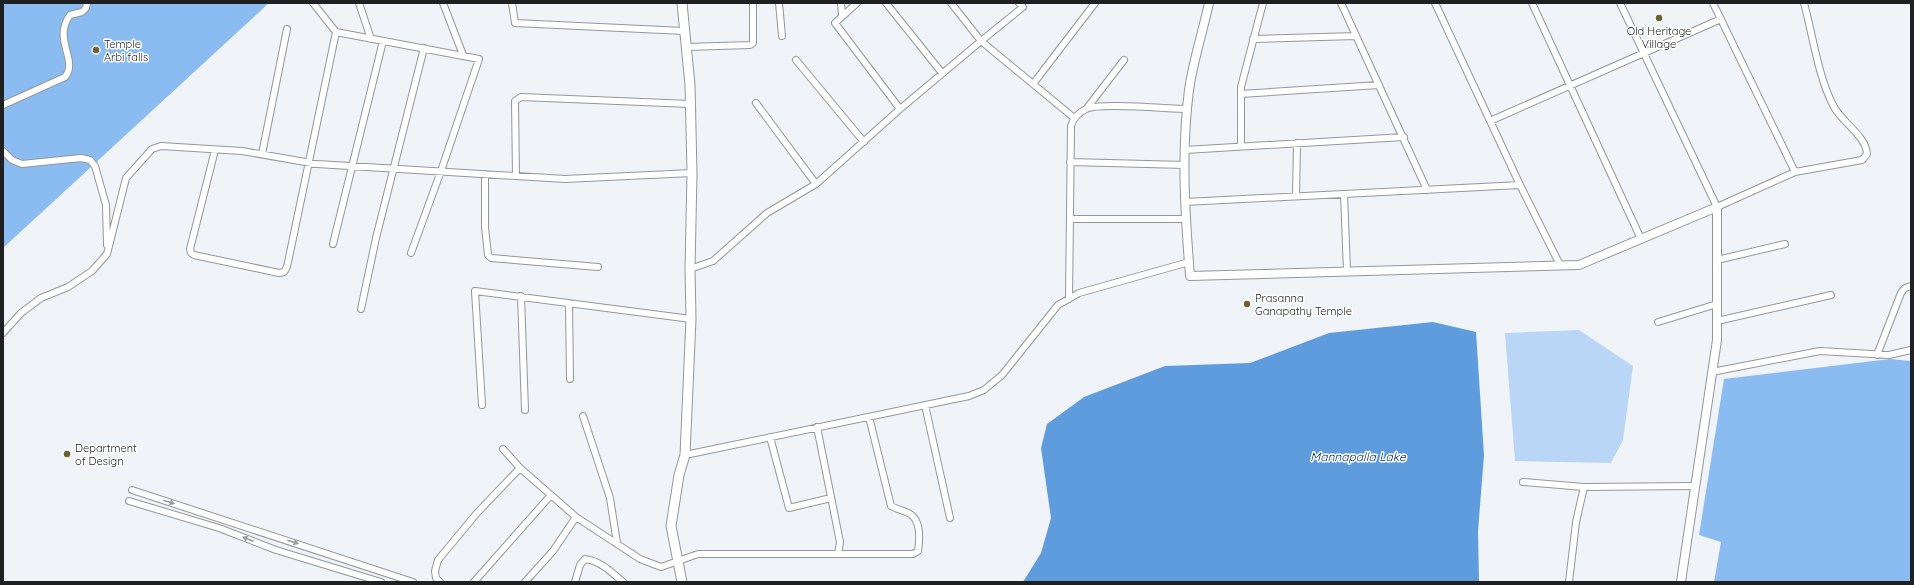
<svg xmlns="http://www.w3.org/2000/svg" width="1914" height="585" font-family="Quicksand,sans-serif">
<rect width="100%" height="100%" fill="#f0f3f7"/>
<path fill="#b9d6f6" d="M 1579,330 L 1633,366 L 1623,440 L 1611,463 L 1515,461 L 1505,333 Z"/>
<path fill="#8abbf1" d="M 3,3 L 269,3 L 3,248 Z
M 1890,359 L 1911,361 L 1911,582 L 1714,582 L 1721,542 L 1699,535 L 1724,379 Z"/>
<path fill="#5f9cde" d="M 1433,322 L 1476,332 L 1484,455 L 1478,531 L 1479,582 L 1023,582 L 1041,553 L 1051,518 L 1041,448 L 1047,424 L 1084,397 L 1165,366 L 1250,363 L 1329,333 Z"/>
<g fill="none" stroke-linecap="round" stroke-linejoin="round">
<g stroke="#94979a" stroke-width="8">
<path id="minor" d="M 313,3 L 336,32
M 359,3 L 371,39
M 443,3 L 463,55
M 512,3 L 515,23 L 684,31
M 779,3 L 782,36
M 841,3 L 842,15
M 857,3 L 835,23 L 900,109
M 886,3 L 942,73
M 1019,3 L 1023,7 L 981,41 L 1073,117
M 1341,3 L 1427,190
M 1435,3 L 1520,185 L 1560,265
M 1532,3 L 1641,239
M 1620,3 L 1717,207 L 1795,172 L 1713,3
M 1253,39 L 1356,36
M 686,47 L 750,45 L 753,43 L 753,3
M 796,60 L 864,142
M 1033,84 L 1095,3
M 1241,94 L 1379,85
M 756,103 L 816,184
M 3,105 L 65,77 C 79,60 52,40 70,15 L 82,12 L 86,8 L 87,3
M 1087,108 L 1124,60
M 1490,121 L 1721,19
M 1241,146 L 1241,87 L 1263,3
M 215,150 L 190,249 L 191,253 L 194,255 L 279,273 L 284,272 L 287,267 L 336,32 L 479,59 L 441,171 L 411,253
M 1185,150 L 1404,137
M 3,151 L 12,160 L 22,164 L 81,158 L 90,160 L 95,166 L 106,205 L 107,245
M 262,154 L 287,29
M 1070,162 L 1185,165
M 1795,172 L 1862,160 L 1867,154 C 1866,136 1843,123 1834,107 C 1818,77 1813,36 1804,3
M 485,174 L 485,227 L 488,255 L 491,258 L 598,267
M 516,175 L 515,101 L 521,97 L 690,104
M 1344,194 L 1347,271
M 1296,196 L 1297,143
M 1185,202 L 1520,185
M 1070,219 L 1186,219
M 333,244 L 383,41
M 1717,260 L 1785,244
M 690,269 L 713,261 L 767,213 L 816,184 L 900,109 L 981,41 L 951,3
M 521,296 L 525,410
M 1069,299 L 1071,126 C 1073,118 1078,113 1086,109 C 1099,102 1170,109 1188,109
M 569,303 L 570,379
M 361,309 L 376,238 L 424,48
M 1717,321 L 1831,295
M 1658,322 L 1717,304
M 3,333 L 21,313 L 41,298 L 68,287 L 92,271 L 107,254 L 126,178 L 152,149 L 161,146 L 242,151 L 317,164 L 565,179 L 692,173
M 1877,355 L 1901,293 L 1905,288 L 1911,286
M 1712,372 L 1820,351 L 1889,355 L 1911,350
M 482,405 L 475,291 L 691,319
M 925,405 L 950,518
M 583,416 L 610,498 L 617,543
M 817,427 L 840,542 L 838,554
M 770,437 L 789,508 L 831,498
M 503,449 L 520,468
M 685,455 L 969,396 L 984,390 L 1002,375 L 1058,305 L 1079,293 L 1189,262
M 1523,482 L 1584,487
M 132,490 L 413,582
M 129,501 L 219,528 L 276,550 L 381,582
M 440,582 L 436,578 L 435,571 L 438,560 L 477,513 L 520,468 L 576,517 L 640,559 L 661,567 L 698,554 L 913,554 L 918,551 C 920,538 921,517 906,512 C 901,510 897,509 891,506 L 869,417
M 474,582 L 551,495
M 525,582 L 553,551 L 576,517
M 575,582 L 580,565 L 585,559 C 601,561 611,572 623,582
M 1569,582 L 1576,522 L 1584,487 L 1695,486"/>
</g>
<g stroke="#94979a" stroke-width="10">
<path id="tertiary" d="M 1209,3 C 1203,31 1193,61 1189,90 C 1181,152 1185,214 1190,276 L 1579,265 L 1717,207 L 1717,340 L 1681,582"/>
</g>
<g stroke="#94979a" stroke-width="11">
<path id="secondary" d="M 682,3 L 690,85 L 692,173 L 690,269 L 691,319 L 685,455 L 679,475 L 671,526 L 682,582"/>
</g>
<use href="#minor" stroke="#fff" stroke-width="6"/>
<use href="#tertiary" stroke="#fff" stroke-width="8"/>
<use href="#secondary" stroke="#fff" stroke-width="9"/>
</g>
<defs><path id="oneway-solid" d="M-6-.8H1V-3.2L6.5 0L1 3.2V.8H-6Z"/></defs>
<g fill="#9a9b9b">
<use href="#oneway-solid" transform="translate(169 502) rotate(18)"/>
<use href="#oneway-solid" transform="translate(248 539) rotate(-159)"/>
<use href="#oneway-solid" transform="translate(293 542) rotate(18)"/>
</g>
<g fill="#6c622f" stroke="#fff" stroke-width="1.5">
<circle cx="1659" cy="18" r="4"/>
<circle cx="96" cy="50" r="4"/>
<circle cx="1247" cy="304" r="4"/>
<circle cx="67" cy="454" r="4"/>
</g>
<g text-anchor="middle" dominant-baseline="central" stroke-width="3" stroke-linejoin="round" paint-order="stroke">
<g font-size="11" fill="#1f2021" stroke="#fff" text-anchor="start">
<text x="1659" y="31" text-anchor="middle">Old Heritage<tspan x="1659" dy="13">Village</tspan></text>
<text x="104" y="44">Temple<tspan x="104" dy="13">Arbi falls</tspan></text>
<text x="1255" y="298">Prasanna<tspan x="1255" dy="13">Ganapathy Temple</tspan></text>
<text x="75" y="448">Department<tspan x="75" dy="13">of Design</tspan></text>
</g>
<g font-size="12" font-style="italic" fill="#012f59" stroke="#fff">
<text x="1358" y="456">Mannapalla Lake</text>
</g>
</g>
<rect width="1914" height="585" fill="none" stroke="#1f2021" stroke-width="8"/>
</svg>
